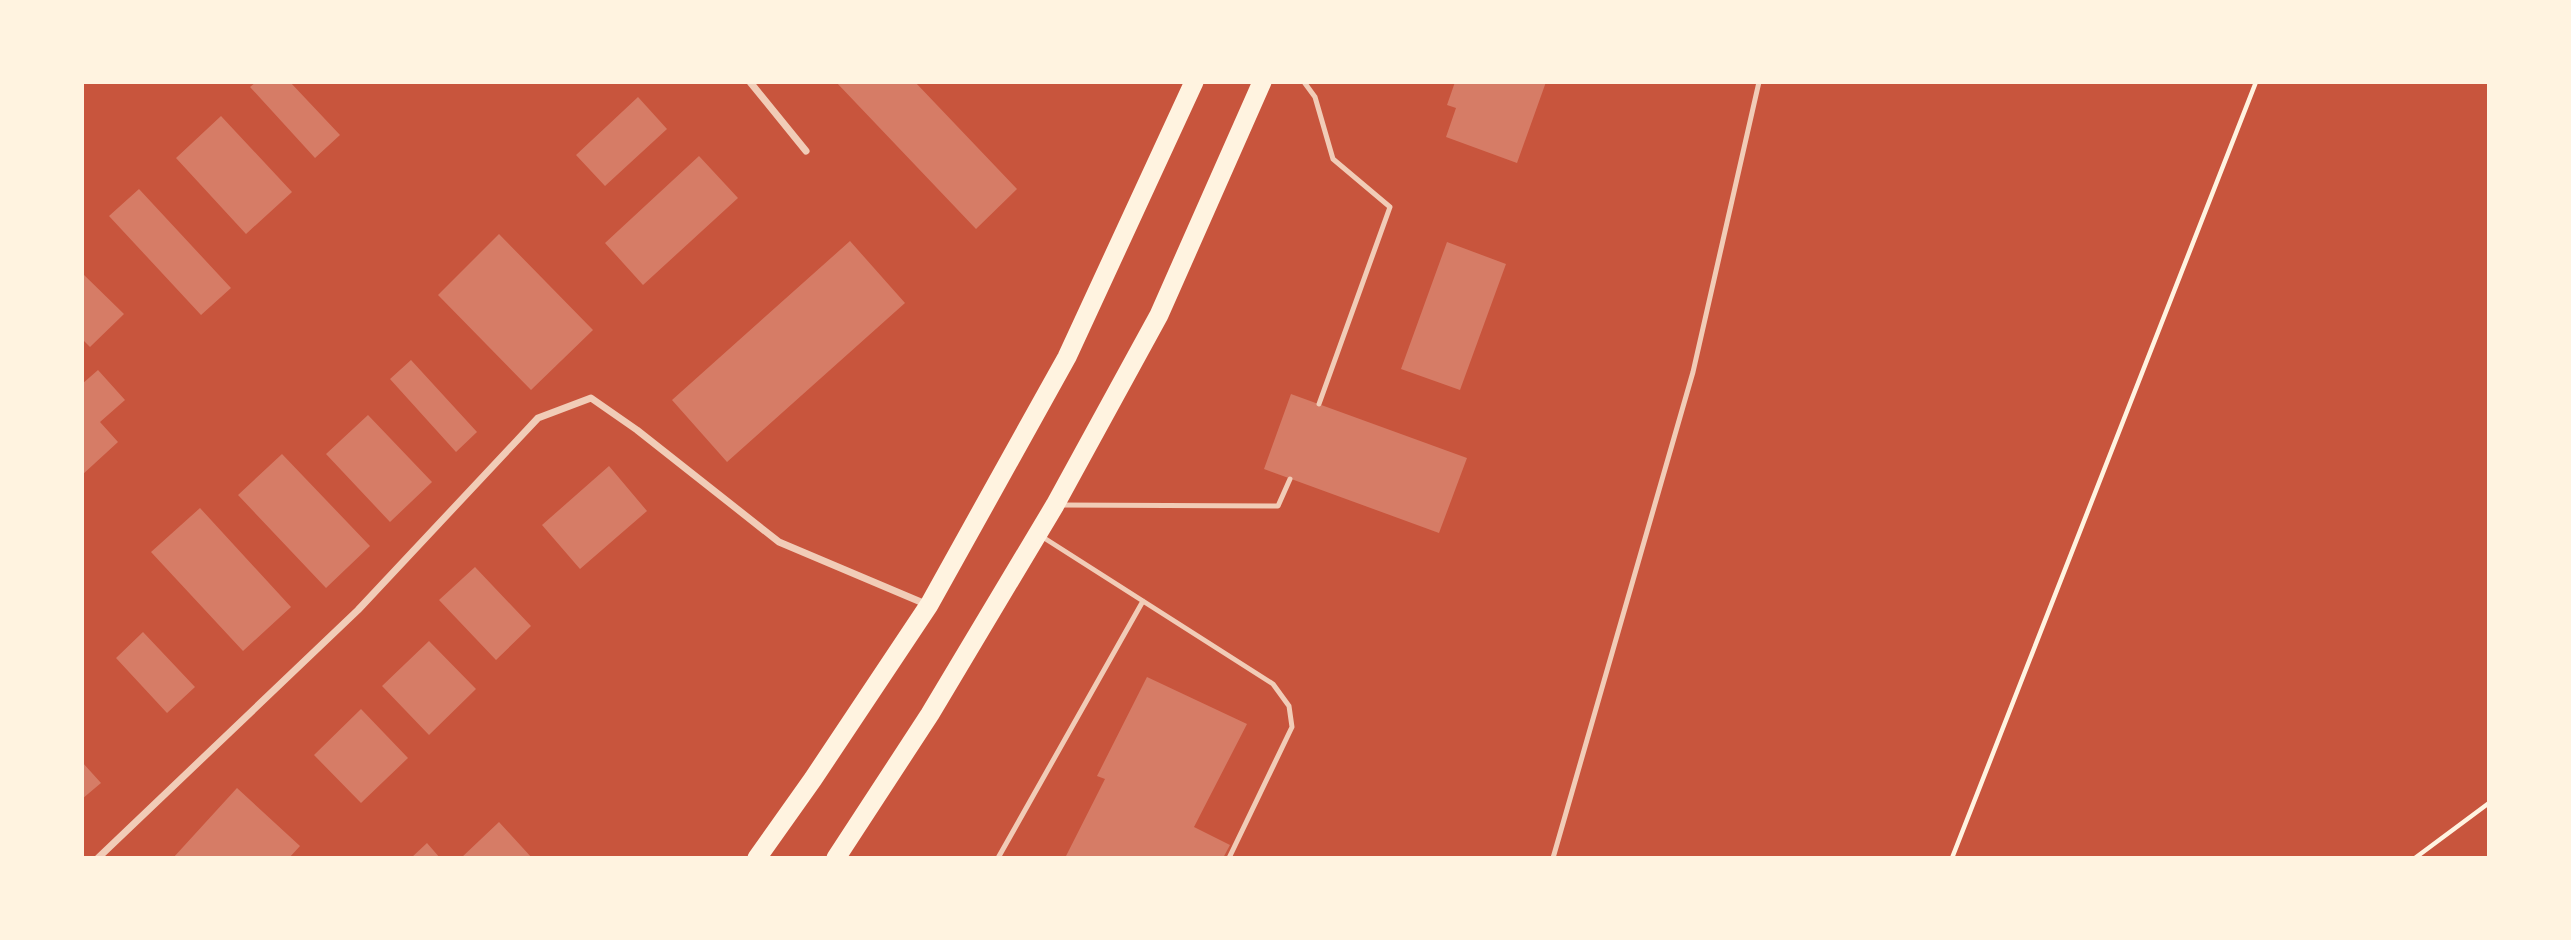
<svg xmlns="http://www.w3.org/2000/svg" width="2571" height="940" font-family="Barlow,sans-serif">
<rect width="100%" height="100%" fill="#c8553d"/>
<path fill="#d67c66" d="M 256,82 L 290,82 L 340,135 L 315,158 L 250,87 Z
M 836,82 L 915,82 L 1017,189 L 976,229 Z
M 1455,82 L 1546,82 L 1517,163 L 1446,137 L 1456,108 L 1447,105 Z
M 638,97 L 667,129 L 605,186 L 576,155 Z
M 221,116 L 292,192 L 246,234 L 176,158 Z
M 699,156 L 738,198 L 643,285 L 605,243 Z
M 139,189 L 231,288 L 201,315 L 109,216 Z
M 499,234 L 593,330 L 531,390 L 438,295 Z
M 850,241 L 905,303 L 727,462 L 672,400 Z
M 1447,242 L 1506,264 L 1460,390 L 1401,369 Z
M 82,273 L 124,314 L 90,347 L 82,339 Z
M 411,360 L 477,432 L 456,452 L 390,379 Z
M 98,370 L 125,400 L 100,422 L 118,442 L 82,475 L 82,384 Z
M 1291,394 L 1467,458 L 1439,533 L 1264,469 Z
M 368,415 L 432,482 L 390,522 L 326,454 Z
M 282,454 L 370,546 L 326,588 L 238,495 Z
M 609,466 L 647,511 L 580,569 L 542,525 Z
M 200,508 L 291,607 L 243,651 L 151,552 Z
M 475,567 L 531,626 L 496,660 L 439,600 Z
M 143,632 L 195,687 L 167,713 L 116,658 Z
M 429,641 L 476,689 L 429,735 L 382,686 Z
M 1147,677 L 1247,724 L 1194,827 L 1230,845 L 1223,858 L 1065,858 L 1105,779 L 1097,776 Z
M 361,709 L 408,758 L 361,803 L 314,755 Z
M 82,762 L 101,783 L 82,799 Z
M 237,788 L 300,846 L 289,858 L 173,858 Z
M 499,822 L 532,858 L 461,858 Z
M 427,843 L 440,858 L 411,858 Z"/>
<g fill="none" stroke-linecap="round" stroke-linejoin="round">
<path stroke="#fff3e0" stroke-width="4.5" d="M 1952,858 L 2256,82
M 2415,858 L 2489,803"/>
<path stroke="#f1ccb7" stroke-width="5" d="M 1304,82 L 1315,97 L 1333,159 L 1390,207 L 1319,404
M 1061,505 L 1278,506 L 1290,479
M 1041,536 L 1273,684 L 1289,706 L 1292,727 L 1229,858
M 998,858 L 1143,601
M 1553,858 L 1693,372 L 1759,82"/>
<path stroke="#f1ccb7" stroke-width="7" d="M 750,82 L 806,151
M 98,858 L 358,610 L 538,418 L 591,398 L 637,430 L 779,542 L 928,605"/>
<path stroke="#fff3e0" stroke-width="19" d="M 757,858 L 813,779 L 929,605 L 1067,357 L 1194,82
M 836,858 L 930,714 L 1055,505 L 1159,315 L 1262,82"/>
</g>
<rect width="2571" height="940" fill="none" stroke="#fff3e0" stroke-width="168"/>
</svg>
